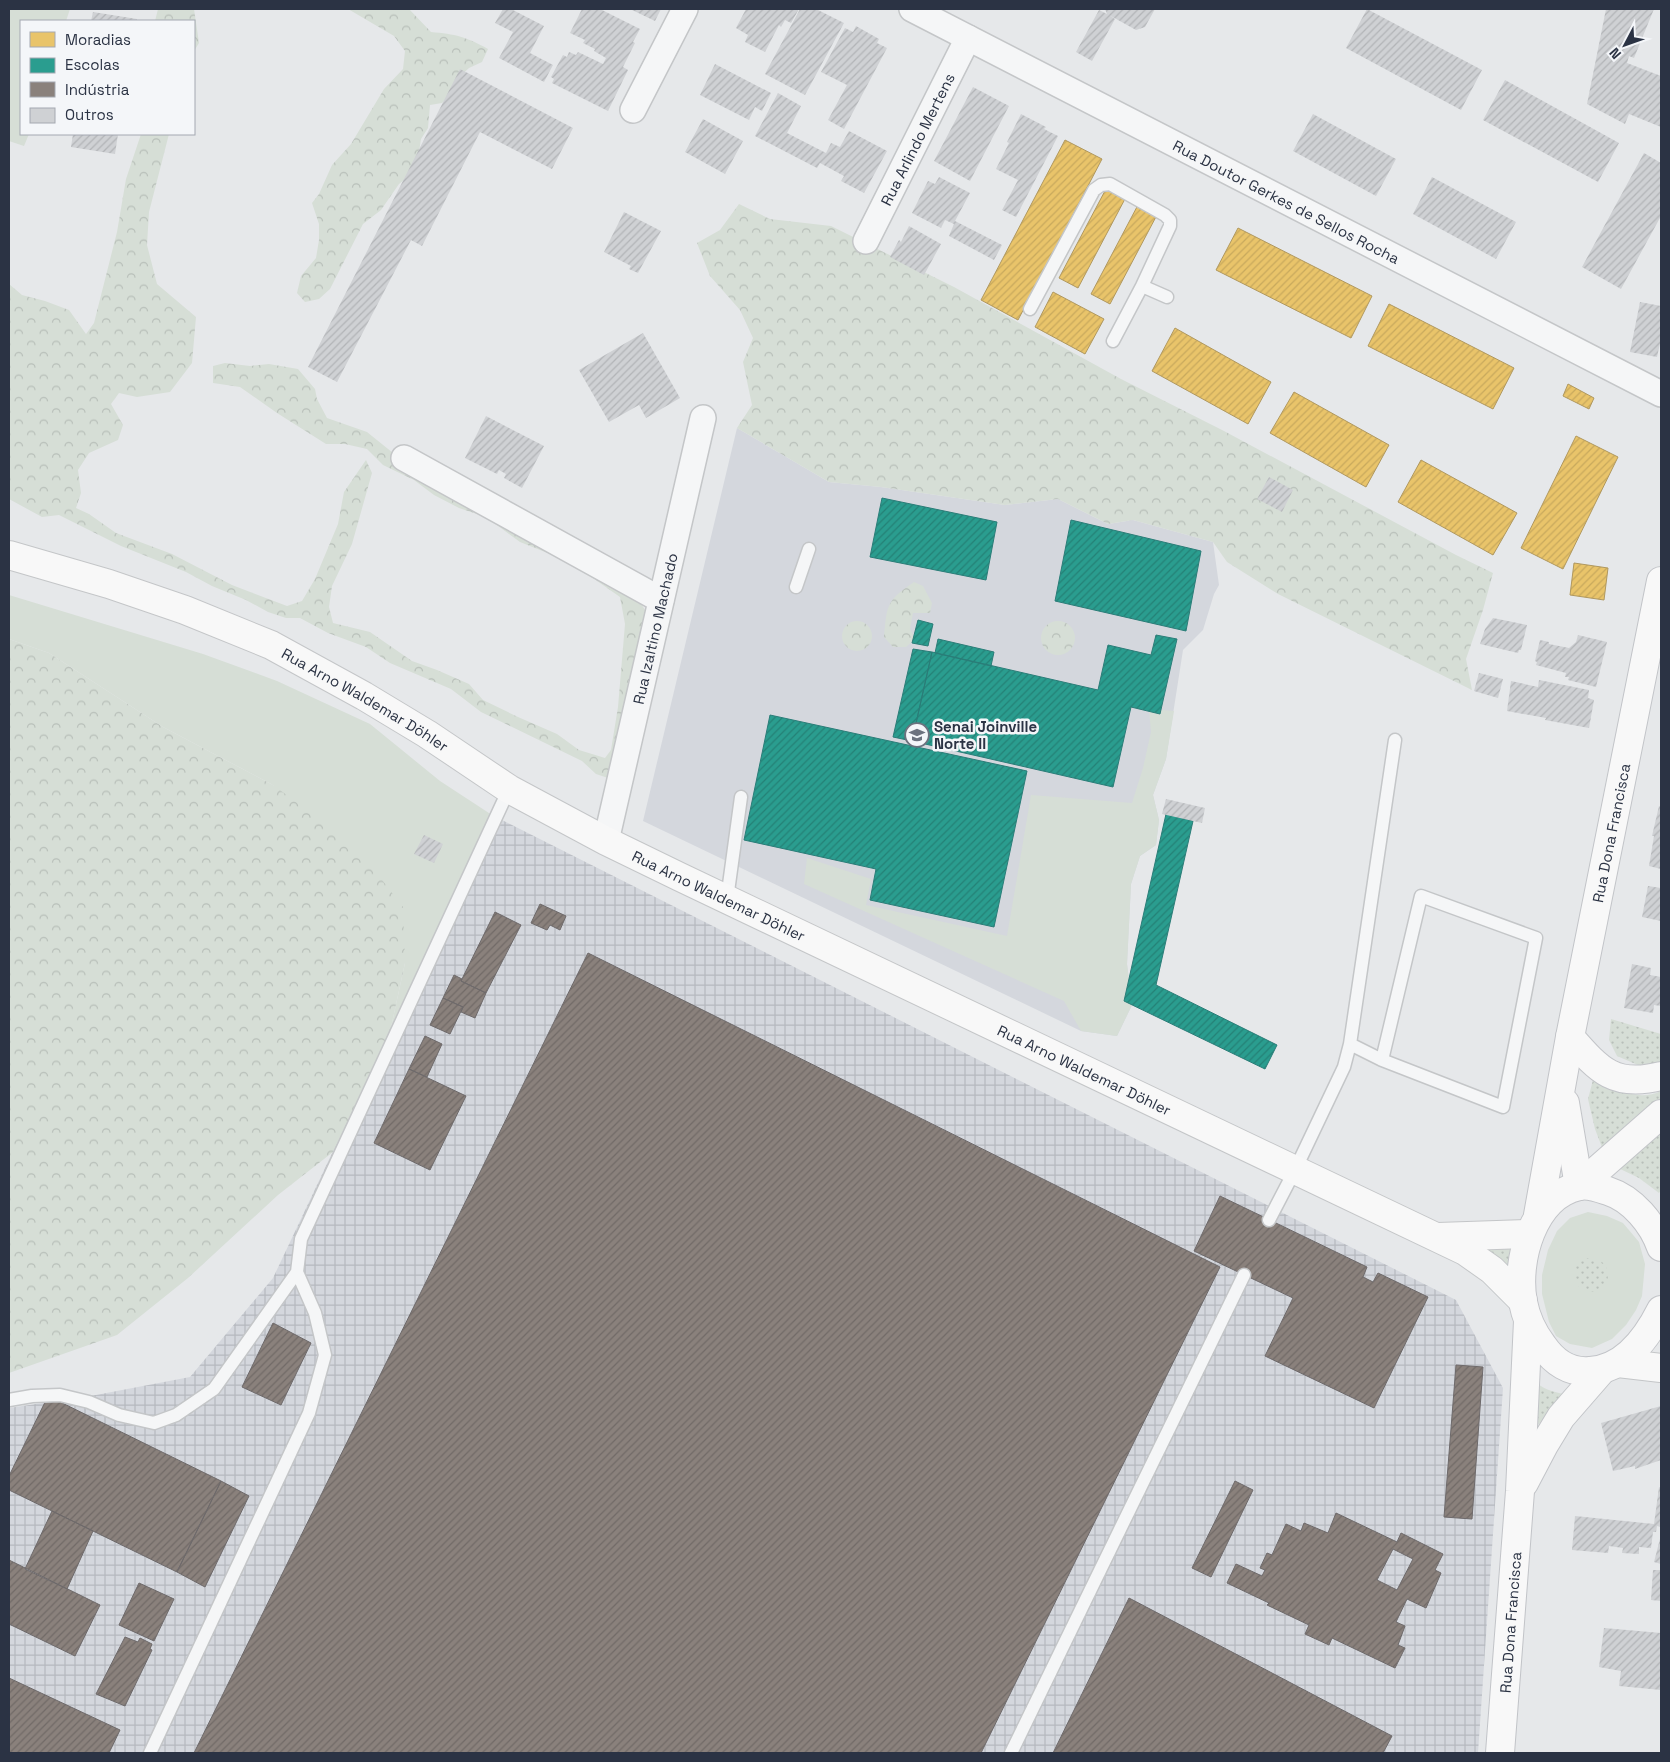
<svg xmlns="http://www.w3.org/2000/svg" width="1670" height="1762" font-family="'Space Grotesk',sans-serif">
<defs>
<pattern id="industrial-grid" width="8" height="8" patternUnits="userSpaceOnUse" patternTransform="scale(1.25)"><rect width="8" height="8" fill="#d4d7dd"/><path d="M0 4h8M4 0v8" fill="none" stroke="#b6b9bf"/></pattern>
<pattern id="forest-crowns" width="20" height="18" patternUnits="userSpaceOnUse" patternTransform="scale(1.25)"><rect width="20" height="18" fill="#d6ded6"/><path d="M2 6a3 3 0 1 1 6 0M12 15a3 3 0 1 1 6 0" fill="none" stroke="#b8bfb9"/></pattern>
<pattern id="garden-dots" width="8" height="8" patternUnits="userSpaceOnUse" patternTransform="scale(1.25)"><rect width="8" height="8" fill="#d6ded6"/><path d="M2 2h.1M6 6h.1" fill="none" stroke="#b8bfb9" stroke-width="1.8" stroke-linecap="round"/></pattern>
<pattern id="homes-hatch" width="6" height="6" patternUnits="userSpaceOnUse" patternTransform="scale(1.25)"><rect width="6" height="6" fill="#e9c46a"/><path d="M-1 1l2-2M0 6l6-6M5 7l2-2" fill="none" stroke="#c8a95d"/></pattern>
<pattern id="schools-hatch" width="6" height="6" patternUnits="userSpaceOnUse" patternTransform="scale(1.25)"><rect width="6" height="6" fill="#2a9d8f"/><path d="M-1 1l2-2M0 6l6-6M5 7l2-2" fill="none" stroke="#248176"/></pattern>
<pattern id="industry-hatch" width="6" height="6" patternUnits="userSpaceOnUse" patternTransform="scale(1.25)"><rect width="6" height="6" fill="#8a817c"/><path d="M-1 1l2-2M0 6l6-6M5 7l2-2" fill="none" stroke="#716a67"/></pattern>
<pattern id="building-hatch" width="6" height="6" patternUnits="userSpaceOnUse" patternTransform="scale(1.25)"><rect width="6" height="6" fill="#cfd1d4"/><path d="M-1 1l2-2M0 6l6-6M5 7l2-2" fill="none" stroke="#b2b4b7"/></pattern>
</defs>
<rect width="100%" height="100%" fill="#e6e8ea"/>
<path fill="#d4d7dd" d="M 737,428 L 829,482 L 881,487 L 1005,505 L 1058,499 L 1108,524 L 1133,520 L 1213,542 L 1219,585 L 1214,594 L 1203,630 L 1183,650 L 1166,759 L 1153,795 L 1159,820 L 1156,845 L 1140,856 L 1131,884 L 1127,964 L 1132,1005 L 1117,1036 L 1081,1031 L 643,821 Z"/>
<path fill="url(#industrial-grid)" d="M 492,815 L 1456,1300 L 1503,1388 L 1478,1753 L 9,1753 L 9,1408 L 96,1395 L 190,1377 L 273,1278 Z"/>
<path fill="#d6ded6" d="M 9,9 L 70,9 L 66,21 L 21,21 L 21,134 L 29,134 L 24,146 L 9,141 Z
M 9,595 L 203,654 L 277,681 L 370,724 L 440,781 L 492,815 L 390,1032 L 405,963 L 273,785 L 163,727 L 49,653 L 9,639 Z
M 1149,709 L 1174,711 L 1166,759 L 1153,795 L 1159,820 L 1156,845 L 1140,856 L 1131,884 L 1127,964 L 1132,1005 L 1117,1036 L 1081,1031 L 1064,1001 L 804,884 L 807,858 L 871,879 L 866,905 L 1007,936 L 1031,795 L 1132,803 L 1143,768 L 1151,732 Z
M 1588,1212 L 1607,1216 L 1623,1223 L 1639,1242 L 1645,1264 L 1642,1296 L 1636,1310 L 1626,1325 L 1612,1339 L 1592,1348 L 1570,1344 L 1556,1336 L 1549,1322 L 1542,1294 L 1542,1275 L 1548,1250 L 1557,1231 L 1570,1218 Z"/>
<path fill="url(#forest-crowns)" d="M 158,9 L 194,9 L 199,43 L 194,51 L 194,21 L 155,21 Z
M 348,9 L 409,9 L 431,32 C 455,34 467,37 488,49 L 482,62 L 469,68 L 458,78 L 454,93 L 442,103 L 430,105 L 428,128 L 421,139 L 419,152 L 412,174 L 399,184 L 381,210 L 363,224 L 330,289 L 319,299 L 305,302 L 297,293 L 301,276 L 316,258 L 319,240 L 319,224 L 312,203 L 319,194 L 332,165 L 351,144 L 384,89 L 403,69 L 405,51 L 394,36 Z
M 141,134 L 169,134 L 149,212 L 147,245 L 157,284 L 196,317 L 192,363 L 170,392 L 137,397 L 119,393 L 111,404 L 123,425 L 118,440 L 89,453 L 78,470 L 81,493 L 76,508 L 89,514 L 116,533 L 172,554 L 232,585 L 287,606 L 302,601 L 315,579 L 338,524 L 344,492 L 366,460 L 372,473 L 352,544 L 332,586 L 329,607 L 333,623 L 370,632 L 412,661 L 437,670 L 469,684 L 483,700 L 518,717 L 557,734 L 579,750 L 605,758 L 611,750 L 618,707 L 625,624 L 620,597 L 570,562 L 520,542 L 486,517 L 459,508 L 434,495 L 414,480 L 383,465 L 367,449 L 345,444 L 326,444 L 277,413 L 240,387 L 213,383 L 213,366 L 225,363 L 250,366 L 269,364 L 298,369 L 315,389 L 317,399 L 327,418 L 367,432 L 398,457 L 632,589 L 645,610 L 643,633 L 614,780 L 596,774 L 582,761 L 481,712 L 451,689 L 390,663 L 366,647 L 328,633 L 300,618 L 286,618 L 268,612 L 246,600 L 212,586 L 186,572 L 121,546 L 59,515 L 42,517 L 9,499 L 9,284 L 22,295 L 45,301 L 69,310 L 86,334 L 94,323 L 117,232 L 126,179 Z
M 739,204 L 770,219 L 831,226 L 954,287 L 1121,379 L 1224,431 L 1456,555 L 1493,573 L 1483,610 L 1466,659 L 1472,690 L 1278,594 L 1227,562 L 1213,542 L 1133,520 L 1108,524 L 1058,499 L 1005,505 L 881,487 L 829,482 L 737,428 L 752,405 L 743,362 L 753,338 L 740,310 L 710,276 L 697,243 L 720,230 Z
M 914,582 L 923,586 L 932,603 L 930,613 L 913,613 L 910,629 L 915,639 L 906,647 L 893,647 L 884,637 C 887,605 886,601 914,582 Z
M842 636a15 15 0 1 1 30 0a15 15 0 1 1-30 0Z
M1041 638a17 17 0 1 1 34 0a17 17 0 1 1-34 0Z
M 9,639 L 49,653 L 163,727 L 273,785 L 355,845 L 403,907 L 405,963 L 390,1032 L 333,1152 L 278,1195 L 188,1278 L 117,1335 L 9,1373 Z"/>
<path fill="url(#garden-dots)" d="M 1611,1019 L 1661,1034 L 1661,1067 L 1645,1068 L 1617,1056 L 1609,1040 Z
M 1593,1080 C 1614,1089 1639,1102 1661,1091 L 1661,1102 L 1603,1150 L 1595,1129 L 1588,1099 Z
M 1661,1129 L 1661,1190 L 1659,1193 L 1639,1178 L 1616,1167 Z
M 1480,1246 L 1512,1246 L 1509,1256 L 1508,1267 Z
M1574 1275a17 17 0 1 1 34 0a17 17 0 1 1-34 0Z
M 1531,1379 C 1542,1388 1551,1392 1565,1394 L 1530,1434 Z"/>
<path fill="url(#homes-hatch)" stroke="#b0985f" d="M 1065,140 L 1102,159 L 1018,320 L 981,300 Z
M 1107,187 L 1126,197 L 1078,288 L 1059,278 Z
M 1139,203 L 1158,213 L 1110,304 L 1091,294 Z
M 1238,228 L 1372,296 L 1351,338 L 1216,270 Z
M 1053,292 L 1104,319 L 1085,354 L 1035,327 Z
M 1389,304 L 1514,368 L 1493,409 L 1368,346 Z
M 1175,328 L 1271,382 L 1248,424 L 1152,371 Z
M 1568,384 L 1594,398 L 1589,409 L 1563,396 Z
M 1294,392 L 1389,445 L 1366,487 L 1270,433 Z
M 1576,436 L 1618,457 L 1563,569 L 1521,548 Z
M 1421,460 L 1517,513 L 1493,555 L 1398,502 Z
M 1574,563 L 1608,568 L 1604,600 L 1570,595 Z"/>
<path fill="url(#schools-hatch)" stroke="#2a7d78" d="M 882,498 L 997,522 L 986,580 L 870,557 Z
M 1071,520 L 1201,551 L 1186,631 L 1055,601 Z
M 918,620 L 933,624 L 928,646 L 912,643 Z
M 1156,635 L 1177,639 L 1160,714 L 1131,707 L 1113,787 L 912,741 L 932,652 L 1098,690 L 1108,645 L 1151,655 Z
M 938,639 L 994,652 L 991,666 L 935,653 Z
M 913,649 L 932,652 L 912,741 L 893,737 Z
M 770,715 L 1027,771 L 994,927 L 870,900 L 876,869 L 744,840 Z
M 1166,814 L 1193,821 L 1156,985 L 1277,1045 L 1265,1069 L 1124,1001 Z"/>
<path fill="url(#industry-hatch)" stroke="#6e6a6b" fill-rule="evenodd" d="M 540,904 L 566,916 L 560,930 L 550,925 L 547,930 L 531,923 Z
M 495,912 L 521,925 L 486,993 L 461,981 Z
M 588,953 L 1220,1267 L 981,1753 L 194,1753 Z
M 454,975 L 462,979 L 461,981 L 486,993 L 475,1018 L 461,1012 L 463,1007 L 443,998 Z
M 443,998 L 463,1007 L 450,1034 L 430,1025 Z
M 425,1036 L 442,1044 L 427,1077 L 409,1069 Z
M 409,1069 L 466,1096 L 430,1170 L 374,1143 Z
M 1220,1196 L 1367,1267 L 1363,1277 L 1373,1282 L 1378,1273 L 1428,1297 L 1374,1408 L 1265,1356 L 1293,1298 L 1194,1251 Z
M 273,1323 L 311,1343 L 281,1405 L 242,1387 Z
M 1456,1365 L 1483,1367 L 1472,1519 L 1444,1517 Z
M 48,1396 L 221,1481 L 177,1572 L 9,1490 L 9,1476 Z
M 221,1481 L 249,1496 L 205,1587 L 177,1572 Z
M 1235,1481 L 1253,1490 L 1211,1577 L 1192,1568 Z
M 52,1511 L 93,1531 L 67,1589 L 25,1569 Z
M 1336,1513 L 1397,1542 L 1401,1533 L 1443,1554 L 1435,1570 L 1441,1573 L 1426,1608 L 1407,1599 L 1396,1622 L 1405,1626 L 1398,1645 L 1405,1648 L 1395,1668 L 1332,1638 L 1329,1645 L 1305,1634 L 1309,1625 L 1267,1605 L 1269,1603 L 1227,1583 L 1236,1564 L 1262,1576 L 1265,1570 L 1260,1568 L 1267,1553 L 1272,1555 L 1286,1524 L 1301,1531 L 1304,1523 L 1328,1533 ZM 1393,1549 L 1413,1559 L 1397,1590 L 1377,1580 Z
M 9,1560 L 100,1605 L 75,1656 L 9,1624 Z
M 139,1583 L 174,1599 L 154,1641 L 119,1625 Z
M 1129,1598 L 1392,1736 L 1383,1753 L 1053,1753 Z
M 125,1637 L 138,1642 L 140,1638 L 152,1644 L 150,1649 L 152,1650 L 125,1706 L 96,1694 Z
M 9,1678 L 120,1730 L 109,1753 L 9,1753 Z"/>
<path fill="url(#building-hatch)" d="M 503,9 L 511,9 L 544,26 L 530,53 L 553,65 L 544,82 L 499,58 L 513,32 L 495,23 Z
M 582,9 L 600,9 L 640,29 L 633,42 L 635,43 L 623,67 L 628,70 L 608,111 L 552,83 L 554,79 L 551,77 L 563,55 L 567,57 L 569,52 L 576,55 L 578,52 L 603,64 L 606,58 L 594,51 L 595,49 L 583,43 L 585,40 L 570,33 Z
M 630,9 L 661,9 L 655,21 Z
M 746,9 L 799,9 L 791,23 L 785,20 L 781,27 L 779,25 L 765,52 L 745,42 L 748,35 L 736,28 Z
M 800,9 L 816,9 L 844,23 L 805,95 L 765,74 Z
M 1105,9 L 1155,9 L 1145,27 L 1136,30 L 1109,15 L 1115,19 L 1092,61 L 1076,52 L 1099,10 L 1107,14 Z
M 1367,9 L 1482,70 L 1461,110 L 1346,48 Z
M 1606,9 L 1654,9 L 1634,58 L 1629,56 L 1627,63 L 1661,76 L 1661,127 L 1629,114 L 1625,124 L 1587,104 Z
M 93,12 L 137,19 L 137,21 L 91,21 Z
M 856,26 L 879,39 L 877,43 L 887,48 L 844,129 L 828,120 L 847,85 L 821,72 L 845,28 L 853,32 Z
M 715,64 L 771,93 L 762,111 L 755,107 L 749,120 L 700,95 Z
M 460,69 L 573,128 L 552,169 L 480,132 L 422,246 L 411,240 L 337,382 L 308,367 Z
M 1505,80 L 1619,143 L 1598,182 L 1483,120 Z
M 973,87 L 1009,106 L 970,181 L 934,161 Z
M 778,93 L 801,106 L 787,133 L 826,153 L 831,143 L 840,147 L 849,131 L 887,151 L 864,193 L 841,181 L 844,176 L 820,163 L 817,168 L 755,136 Z
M 1021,114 L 1046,127 L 1044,129 L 1058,136 L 1016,217 L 1002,210 L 1018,180 L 996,169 L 1009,143 L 1007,142 Z
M 1313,114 L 1396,159 L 1376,196 L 1293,151 Z
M 703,119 L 743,141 L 725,174 L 685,152 Z
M 73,134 L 118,134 L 115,154 L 71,147 Z
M 1644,153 L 1661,163 L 1661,216 L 1621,289 L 1582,267 Z
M 939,177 L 970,193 L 955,221 L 1002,245 L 994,260 L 949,236 L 954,224 L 945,220 L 941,228 L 912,213 L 928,181 L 935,184 Z
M 1432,177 L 1516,222 L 1496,259 L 1413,214 Z
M 624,212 L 661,231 L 638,273 L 629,269 L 631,266 L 604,252 Z
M 909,226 L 941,244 L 924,275 L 890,257 L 899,240 L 901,242 Z
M 1640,302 L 1661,306 L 1661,339 L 1657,357 L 1630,352 Z
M 643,333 L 680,398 L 646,418 L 639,405 L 609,422 L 579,370 Z
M 486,416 L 544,446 L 522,488 L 504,478 L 506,474 L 499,470 L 497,474 L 465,458 Z
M 1269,477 L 1293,490 L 1282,512 L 1257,499 Z
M 1493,618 L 1527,625 L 1521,650 L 1519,650 L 1518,653 L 1480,644 L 1485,629 Z
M 1578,635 L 1607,642 L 1596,687 L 1568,680 L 1569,677 L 1565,677 L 1566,673 L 1536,665 L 1537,662 L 1535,661 L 1540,640 L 1549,642 L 1549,644 L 1569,648 L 1576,642 Z
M 1479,673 L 1503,679 L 1498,698 L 1474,691 Z
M 1539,680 L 1589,690 L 1588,698 L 1594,700 L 1589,728 L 1545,720 L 1546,718 L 1507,711 L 1511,681 L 1538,687 Z
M 1166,799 L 1205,808 L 1202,823 L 1162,814 Z
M 1659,806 L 1661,807 L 1661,869 L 1649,866 L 1654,836 L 1652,836 Z
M 424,835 L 443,844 L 434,863 L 414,854 Z
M 1648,886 L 1661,888 L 1661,921 L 1642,917 Z
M 1632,964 L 1651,968 L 1650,975 L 1661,977 L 1661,1006 L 1654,1005 L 1653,1013 L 1624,1008 Z
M 1661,1406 L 1661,1460 L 1635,1469 L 1635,1466 L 1613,1471 L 1601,1423 Z
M 1659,1487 L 1661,1488 L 1661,1527 L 1657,1526 L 1656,1532 L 1653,1532 L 1651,1548 L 1639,1547 L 1639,1554 L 1622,1553 L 1623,1548 L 1609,1546 L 1608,1553 L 1572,1550 L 1575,1516 L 1654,1524 Z
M 1661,1535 L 1661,1564 L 1654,1562 Z
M 1653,1570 L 1661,1570 L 1661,1601 L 1651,1600 Z
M 1604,1628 L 1661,1633 L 1661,1690 L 1619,1686 L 1621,1671 L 1599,1667 Z"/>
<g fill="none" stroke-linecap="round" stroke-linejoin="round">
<g stroke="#c4c6c8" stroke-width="15">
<path id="service" d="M 1142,286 L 1167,297
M 1030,309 L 1094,190 L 1101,185 L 1110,184 L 1165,215 L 1170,220 L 1170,226 L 1142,286 L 1113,341
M 796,587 L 809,549
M 727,899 L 741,797
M 1350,1044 L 1382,1060 L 1503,1107 L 1536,938 L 1421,896 L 1382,1060
M 1269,1220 L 1295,1170 L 1344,1067 L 1350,1044 L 1395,740
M 9,1400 L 32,1396 L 60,1395 L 89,1402 L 119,1415 L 154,1423 L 176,1415 L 214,1389 L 297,1272
M 150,1753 L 309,1413 L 325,1355 L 315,1313 L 297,1272 L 301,1239 L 509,789
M 1011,1753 L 1244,1275"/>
</g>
<g stroke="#c4c6c8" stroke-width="28">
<g id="minor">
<path id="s1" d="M 912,9 L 1661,394"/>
<path d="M 633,110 L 685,9"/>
<path id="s2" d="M 866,241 L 968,38"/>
<path d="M 404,458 L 661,600"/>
<path id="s3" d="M 606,841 L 703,418"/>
</g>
</g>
<g stroke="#c4c6c8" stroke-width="30">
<g id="secondary">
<path id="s4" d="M 9,555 L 109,584 L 185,610 L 271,645 L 364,696 L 427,734 L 509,789 L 606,841 L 680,877 L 1465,1251 L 1492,1270 L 1523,1301"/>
<path d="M 1438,1237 L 1529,1234"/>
<path d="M 1618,1363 L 1661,1368"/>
</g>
</g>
<g stroke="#c2c4c8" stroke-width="30">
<g id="primary">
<path d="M 1570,1037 C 1599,1070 1614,1088 1661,1076"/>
<path d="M 1565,1103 L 1579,1186"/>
<path d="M 1579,1186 L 1661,1114"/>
<path id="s5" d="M 1538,1215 L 1570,1037 L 1661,581"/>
<path d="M 1661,1247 C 1653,1224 1633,1199 1608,1191 C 1599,1188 1588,1184 1579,1186 C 1533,1196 1515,1261 1523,1302 C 1526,1318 1533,1333 1543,1346 C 1554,1362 1570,1373 1590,1371 C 1624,1369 1647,1338 1661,1310"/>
<path d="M 1524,1483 L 1544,1445 L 1561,1417 L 1601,1371"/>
<path id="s6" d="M 1500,1753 L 1520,1491 L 1528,1321"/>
</g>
</g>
<use href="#service" stroke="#f5f6f7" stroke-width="12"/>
<use href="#minor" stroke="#f5f6f7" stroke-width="25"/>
<use href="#secondary" stroke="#f8f8f8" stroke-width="28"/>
<use href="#primary" stroke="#f8f8f8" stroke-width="28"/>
</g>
<defs>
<g id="university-ring" transform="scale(1.25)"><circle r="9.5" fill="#f4f6f9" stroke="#6c727e" stroke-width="1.5"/><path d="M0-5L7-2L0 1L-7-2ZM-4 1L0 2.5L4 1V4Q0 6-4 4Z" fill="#6c727e"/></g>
</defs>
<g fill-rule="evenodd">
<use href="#university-ring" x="917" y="735"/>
</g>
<g text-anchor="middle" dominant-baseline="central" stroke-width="5" stroke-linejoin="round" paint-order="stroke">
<g font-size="15" fill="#2b3344" stroke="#f4f6f9">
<text stroke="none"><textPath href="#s2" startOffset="114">Rua Arlindo Mertens</textPath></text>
<text stroke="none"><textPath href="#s1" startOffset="421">Rua Doutor Gerkes de Sellos Rocha</textPath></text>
<text stroke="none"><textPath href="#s3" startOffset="218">Rua Izaltino Machado</textPath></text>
<text stroke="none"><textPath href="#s4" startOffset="386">Rua Arno Waldemar Döhler</textPath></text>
<text stroke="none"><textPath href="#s5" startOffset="389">Rua Dona Francisca</textPath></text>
<text stroke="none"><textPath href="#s4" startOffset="791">Rua Arno Waldemar Döhler</textPath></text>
<text stroke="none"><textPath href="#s4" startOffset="1196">Rua Arno Waldemar Döhler</textPath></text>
<text stroke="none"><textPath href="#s6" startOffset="131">Rua Dona Francisca</textPath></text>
</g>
<g font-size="15" font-weight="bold" fill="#2b3344" stroke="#f4f6f9" text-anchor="start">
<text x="934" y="726">Senai Joinville<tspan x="934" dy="17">Norte II</tspan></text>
</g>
</g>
<rect width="1670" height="1762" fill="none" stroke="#2b3344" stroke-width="20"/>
<rect x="20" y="20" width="175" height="115" fill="#f4f6f9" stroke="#a4a8b1"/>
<rect x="30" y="32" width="25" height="15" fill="#e9c46a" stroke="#a4a8b1"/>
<text x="65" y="45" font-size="15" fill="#2b3344">Moradias</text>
<rect x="30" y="58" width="25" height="15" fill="#2a9d8f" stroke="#a4a8b1"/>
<text x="65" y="70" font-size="15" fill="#2b3344">Escolas</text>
<rect x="30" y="82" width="25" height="15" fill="#8a817c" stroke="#a4a8b1"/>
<text x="65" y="95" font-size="15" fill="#2b3344">Indústria</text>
<rect x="30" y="108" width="25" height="15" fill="#cfd1d4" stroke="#a4a8b1"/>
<text x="65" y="120" font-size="15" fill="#2b3344">Outros</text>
<g transform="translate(1625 45) rotate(229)" stroke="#f4f6f9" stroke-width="4" paint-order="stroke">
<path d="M0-4L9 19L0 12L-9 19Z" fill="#2b3344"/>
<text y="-8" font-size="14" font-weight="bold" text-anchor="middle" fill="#2b3344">N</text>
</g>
</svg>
